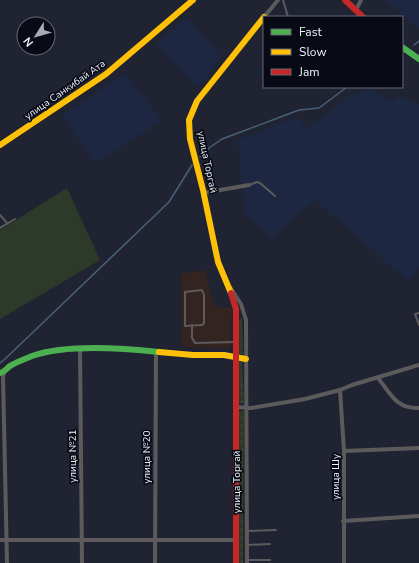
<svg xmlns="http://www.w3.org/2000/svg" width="419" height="563" font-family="'Nunito Sans',sans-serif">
<defs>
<pattern id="grass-dots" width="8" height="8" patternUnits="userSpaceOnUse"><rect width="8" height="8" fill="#2d3929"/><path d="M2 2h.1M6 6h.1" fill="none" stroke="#424c3e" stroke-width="1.8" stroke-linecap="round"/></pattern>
</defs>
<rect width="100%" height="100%" fill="#202432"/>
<path fill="#332421" d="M 205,270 L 215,307 L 232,308 L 230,349 L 182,347 L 181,274 Z"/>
<path fill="#1d2742" d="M 385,0 L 419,0 L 419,27 L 418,28 Z
M 187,17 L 222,57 L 198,88 L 156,45 Z
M 125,73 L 162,121 L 95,163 L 62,116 Z
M 370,89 L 393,101 L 399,95 L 419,105 L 419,268 L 408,281 L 315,200 L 272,238 L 244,213 L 238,140 L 297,116 L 306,129 L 350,95 Z"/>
<path fill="url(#grass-dots)" d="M 242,318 L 243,354 L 239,354 L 239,319 Z
M 239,361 L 242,362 L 244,403 L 239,403 Z
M 239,411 L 244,411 L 243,563 L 239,563 Z"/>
<path fill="#2d3929" d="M 67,188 L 100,260 L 0,319 L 0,230 Z"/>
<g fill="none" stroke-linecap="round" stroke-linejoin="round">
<path stroke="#486179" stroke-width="1.5" d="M 414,45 L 419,41
M 200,157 L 209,148 L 222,139 L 299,110 L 319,108 L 347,87
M 0,363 L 5,359 L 169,202 L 192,165"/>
<path stroke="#5d5a5c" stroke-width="2" d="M 283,0 L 288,17
M 249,185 L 257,182 L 260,183 L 275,196
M 0,215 L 7,223
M 0,228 L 15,219
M 202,290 L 204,295 L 204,323 L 202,325 L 185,326 L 185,292 Z
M 419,313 L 415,314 L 419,325
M 192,325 L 192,338 L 195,343 L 235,342
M 247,531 L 276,530
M 247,545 L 270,544
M 247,560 L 270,560"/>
<path stroke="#5d5a5c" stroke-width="4" d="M 356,10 L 361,0
M 264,17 L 278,0
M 203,193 L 249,185
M 230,287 L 241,304 L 246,320 L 247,563
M 80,348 L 82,563
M 4,372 L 3,377 L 7,563
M 378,378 C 391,394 396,409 419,408
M 340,390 L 344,451 L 344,563
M 236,407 L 251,408 L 305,399 L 340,390 L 352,385 L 419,365
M 344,451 L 419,448
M 343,521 L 419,516
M 0,540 L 236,540
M 155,563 L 156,351"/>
<path stroke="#4caf50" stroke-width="6" d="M 402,47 L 419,59
M 0,373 C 5,372 6,369 10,366 C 16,362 25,359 32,356 C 66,344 123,348 159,352"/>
<path stroke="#ffc107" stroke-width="6" d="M 0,145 L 106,74 L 193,0
M 231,293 L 218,262 L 203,190 L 190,139 L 189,120 L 197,101 L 264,17
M 159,352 L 193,355 L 224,355 L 246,359"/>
<path stroke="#c62828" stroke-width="6" d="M 345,0 L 363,17
M 231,293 L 236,309 L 236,563"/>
</g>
<g text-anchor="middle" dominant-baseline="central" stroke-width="3.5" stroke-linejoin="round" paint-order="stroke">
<g font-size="10" fill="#eff3fd" stroke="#080b16">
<text transform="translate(65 90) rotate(-35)">улица Санкибай Ата</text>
<text transform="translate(207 162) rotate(78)">улица Торгай</text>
<text transform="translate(73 456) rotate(-90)">улица №21</text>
<text transform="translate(147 457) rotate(-90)">улица №20</text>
<text transform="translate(336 477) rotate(-90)">улица Шу</text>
<text transform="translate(237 482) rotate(-90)">улица Торгай</text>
</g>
</g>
<rect x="263" y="16" width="140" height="72" fill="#080b16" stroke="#646872"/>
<rect x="271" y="29" width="20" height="6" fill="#4caf50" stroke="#646872"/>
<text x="299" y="36" font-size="12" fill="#eff3fd">Fast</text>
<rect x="271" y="49" width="20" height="6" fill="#ffc107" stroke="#646872"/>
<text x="299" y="56" font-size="12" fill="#eff3fd">Slow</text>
<rect x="271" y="69" width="20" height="6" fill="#c62828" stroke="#646872"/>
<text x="299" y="76" font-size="12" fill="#eff3fd">Jam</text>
<g transform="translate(36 36) rotate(233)"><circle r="19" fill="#080b16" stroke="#646872"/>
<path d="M0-3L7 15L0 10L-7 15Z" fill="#a7abb6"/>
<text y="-6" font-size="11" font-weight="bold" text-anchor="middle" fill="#eff3fd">N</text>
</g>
</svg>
